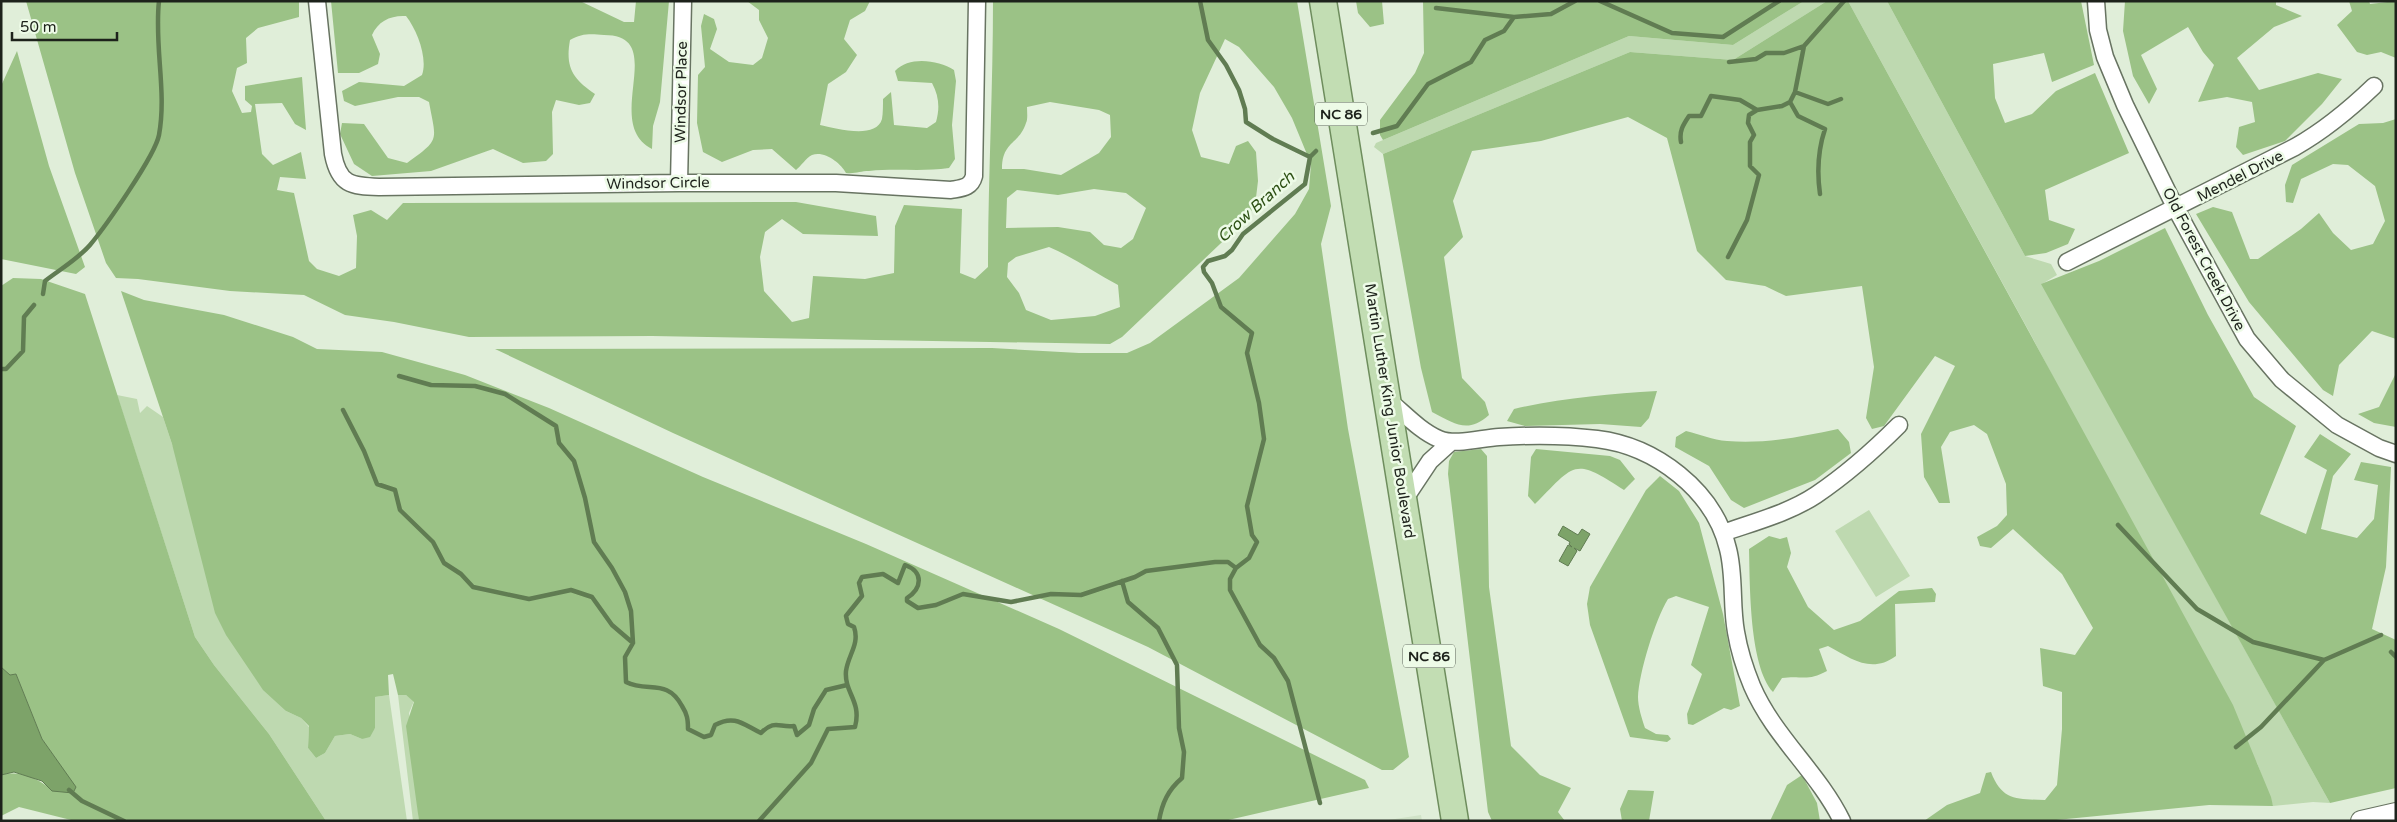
<svg xmlns="http://www.w3.org/2000/svg" width="2397" height="822" font-family="'Varela Round',sans-serif">
<rect width="100%" height="100%" fill="#e0eed9"/>
<path fill="#d0e2c7" d="M 1421,815 L 1422,821 L 1382,821 Z"/>
<path fill="#bed9b0" d="M 1804,1 L 1827,1 L 1733,60 L 1630,52 L 1383,154 L 1374,147 L 1376,143 L 1629,36 L 1733,45 Z
M 1848,1 L 1887,1 L 2025,256 L 2051,264 L 2057,275 L 2042,284 L 2330,803 L 2313,802 L 2273,806 L 2257,763 L 2031,335 Z
M 117,395 L 137,399 L 140,413 L 147,406 L 163,417 L 172,444 L 286,711 L 301,718 L 309,727 L 308,748 L 316,758 L 325,753 L 335,736 L 350,734 L 362,739 L 375,728 L 375,697 L 389,695 L 407,821 L 326,821 L 269,734 L 214,665 L 195,637 Z
M 1869,510 L 1910,576 L 1876,597 L 1835,531 Z
M 398,695 L 406,695 L 414,701 L 409,713 L 419,821 L 413,821 Z"/>
<path fill="#9bc286" fill-rule="evenodd" d="M 26,1 L 299,1 L 299,17 L 258,28 L 246,38 L 247,63 L 237,68 L 232,91 L 242,113 L 251,112 L 252,106 L 245,100 L 245,86 L 302,77 L 306,130 L 295,124 L 282,103 L 255,104 L 262,154 L 273,165 L 301,152 L 306,179 L 280,177 L 277,190 L 294,193 L 309,261 L 317,269 L 339,276 L 356,268 L 357,236 L 353,215 L 371,210 L 387,220 L 403,203 L 796,202 L 876,216 L 878,236 L 803,234 L 782,219 L 765,232 L 760,257 L 764,291 L 792,322 L 809,318 L 813,276 L 865,279 L 894,273 L 895,226 L 904,205 L 962,209 L 960,273 L 975,279 L 988,267 C 988,179 993,90 993,1 L 1297,1 L 1331,206 L 1321,244 L 1348,429 L 1409,757 L 1393,770 L 1382,770 L 1148,647 L 673,433 L 495,349 L 992,348 L 1079,353 L 1127,353 L 1150,343 L 1239,278 L 1295,214 L 1309,189 L 1311,164 L 1292,118 L 1274,87 L 1239,47 L 1225,39 L 1200,93 L 1192,130 L 1201,157 L 1229,164 L 1236,146 L 1248,141 L 1256,152 L 1258,181 L 1255,206 L 1239,226 L 1122,337 L 1110,344 L 652,336 L 469,337 L 394,322 L 345,315 L 304,295 L 230,291 L 138,279 L 116,278 L 106,263 L 75,173 ZM 1050,102 L 1099,110 L 1110,115 L 1111,137 L 1099,153 L 1061,175 L 1024,169 L 1002,169 C 1002,141 1019,145 1026,123 C 1028,119 1027,112 1027,107 ZM 1094,189 L 1126,193 L 1146,208 L 1133,239 L 1121,248 L 1104,245 L 1090,232 L 1058,227 L 1006,228 L 1007,198 L 1017,190 L 1058,195 ZM 1049,247 C 1073,257 1095,273 1118,285 L 1120,307 L 1095,316 L 1051,320 L 1026,310 L 1019,293 L 1007,277 L 1008,263 L 1016,257 Z
M 331,1 L 580,1 L 624,22 L 634,22 L 636,1 L 669,1 L 660,102 L 653,126 L 652,149 C 601,123 670,35 604,35 C 591,34 582,33 570,40 C 565,68 573,79 595,94 L 590,103 L 579,105 L 556,100 L 552,112 L 553,154 L 546,161 L 523,163 L 493,149 L 431,171 L 372,176 L 354,164 L 340,134 L 342,123 L 364,124 L 388,158 L 407,163 C 441,139 436,141 429,102 L 419,97 L 398,97 L 355,106 L 344,101 L 342,91 L 359,82 L 404,86 L 422,75 C 428,58 417,30 406,16 C 391,15 378,21 372,35 L 380,54 L 378,64 L 359,73 L 338,73 Z
M 747,1 L 870,1 L 865,11 L 850,20 L 844,39 L 857,55 L 846,72 L 828,84 L 820,125 C 835,128 876,140 882,119 C 883,113 883,105 883,99 L 891,92 L 894,125 L 927,128 L 936,122 C 940,108 939,96 932,83 L 898,81 L 895,71 C 909,56 938,60 954,70 L 956,81 L 952,125 L 955,159 L 949,168 C 922,172 896,168 869,171 C 860,171 856,174 846,173 C 841,163 824,150 812,155 C 806,158 801,166 796,170 L 772,149 L 753,150 L 722,162 L 703,152 L 697,123 L 698,75 L 705,67 L 701,26 L 704,14 L 714,19 L 717,29 L 710,49 L 729,62 L 753,65 L 762,58 L 768,38 L 759,20 L 759,10 Z
M 1356,1 L 1382,1 L 1384,24 L 1370,27 L 1358,13 Z
M 1423,1 L 1804,1 L 1733,45 L 1629,36 L 1383,140 L 1380,135 L 1380,120 L 1415,73 L 1424,53 Z
M 1827,1 L 1848,1 L 2233,705 L 2271,797 L 2273,806 L 2209,805 L 2046,821 L 1924,821 L 1947,805 L 1980,793 L 1986,773 L 1991,772 C 2002,801 2017,799 2045,800 L 2057,785 L 2062,729 L 2062,692 L 2043,686 L 2040,648 L 2075,655 L 2093,628 L 2062,574 L 2013,529 L 1991,548 L 1980,546 L 1977,537 L 1997,526 L 2007,515 L 2006,484 L 1987,434 L 1974,425 L 1950,432 L 1941,447 L 1950,503 L 1939,503 L 1924,477 L 1921,434 L 1955,366 L 1935,356 L 1884,426 L 1872,429 L 1866,418 L 1874,367 L 1862,286 L 1786,296 L 1765,286 L 1726,280 L 1697,251 L 1667,138 L 1628,117 L 1541,141 L 1472,151 L 1453,201 L 1463,237 L 1444,257 L 1462,378 L 1485,402 L 1489,415 C 1467,434 1456,424 1432,412 L 1421,368 L 1383,154 L 1630,52 L 1733,60 Z
M 1887,1 L 2081,1 L 2094,65 L 2052,82 L 2044,53 L 1993,64 L 1995,98 L 2005,123 L 2032,114 L 2056,91 L 2095,73 L 2129,153 L 2045,190 L 2049,220 L 2075,229 L 2068,244 L 2046,253 L 2025,256 Z
M 2125,1 L 2276,1 L 2276,5 L 2302,16 L 2274,27 L 2237,58 L 2259,90 L 2318,73 L 2342,79 L 2322,104 L 2285,141 L 2243,155 L 2236,147 L 2239,127 L 2255,122 L 2252,102 L 2227,97 L 2198,102 L 2214,65 L 2203,52 L 2188,27 L 2141,55 L 2157,89 L 2149,104 L 2133,76 L 2123,31 Z
M 2349,1 L 2369,1 L 2370,4 L 2396,1 L 2396,58 L 2381,52 L 2367,55 L 2357,52 L 2337,25 L 2352,11 Z
M 17,51 L 49,166 L 85,267 L 76,274 L 1,259 L 1,86 Z
M 2396,119 L 2396,339 L 2372,331 L 2339,365 L 2333,396 L 2323,390 L 2249,302 L 2196,214 L 2213,207 L 2232,212 L 2250,259 L 2258,259 L 2301,229 L 2319,213 L 2333,233 L 2351,250 L 2373,244 L 2385,221 L 2375,186 L 2348,165 L 2333,164 L 2301,179 L 2293,203 L 2286,202 L 2285,185 L 2292,165 L 2359,124 L 2383,123 Z
M 2165,228 L 2208,315 L 2254,397 L 2296,426 L 2260,514 L 2306,534 L 2327,470 L 2304,457 L 2320,434 L 2351,454 L 2333,476 L 2321,529 L 2357,538 L 2374,519 L 2378,485 L 2354,480 L 2361,462 L 2391,467 L 2386,567 L 2372,629 L 2396,640 L 2396,788 L 2330,803 L 2041,284 L 2099,261 Z
M 13,278 L 41,279 L 85,294 L 195,637 L 214,665 L 269,734 L 326,821 L 75,821 L 19,807 L 1,816 L 1,775 C 21,770 38,778 53,791 L 59,791 L 56,759 L 42,739 L 16,674 L 10,675 L 1,667 L 1,286 Z
M 121,291 L 144,300 L 224,315 L 293,337 L 317,349 L 382,352 L 465,375 L 549,408 L 703,477 L 866,544 L 1059,629 L 1365,780 L 1369,788 L 1224,821 L 419,821 L 406,726 L 414,702 L 406,695 L 398,695 L 393,674 L 388,675 L 389,695 L 375,697 L 375,728 L 370,737 L 362,739 L 350,734 L 335,736 L 325,753 L 316,758 L 308,748 L 309,726 L 301,718 L 286,711 L 263,690 L 226,635 L 215,613 L 172,444 Z
M 2396,373 L 2396,427 L 2374,423 L 2358,414 L 2379,407 Z
M 1657,391 L 1649,418 L 1641,427 L 1600,424 L 1525,426 L 1507,421 L 1514,409 C 1561,398 1609,394 1657,391 Z
M 1838,429 L 1849,442 L 1851,453 L 1815,480 L 1744,508 L 1731,500 L 1709,466 L 1675,447 L 1676,437 L 1686,431 C 1699,434 1713,440 1727,441 C 1765,444 1800,437 1838,429 Z
M 1481,449 L 1487,456 L 1489,587 L 1511,746 L 1540,775 L 1571,788 L 1558,812 L 1565,821 L 1492,821 L 1488,812 L 1448,474 L 1449,461 L 1454,452 Z
M 1536,449 L 1610,456 L 1620,460 L 1635,479 L 1624,490 C 1573,456 1575,464 1535,504 L 1528,496 L 1531,457 Z
M 1660,476 L 1679,491 L 1699,523 L 1723,614 L 1740,706 L 1731,710 L 1724,708 L 1693,725 L 1688,724 L 1687,714 L 1702,674 L 1691,665 L 1709,607 L 1676,596 L 1668,599 C 1655,620 1639,673 1638,697 C 1638,707 1642,719 1645,728 L 1656,734 L 1668,735 L 1671,739 L 1667,742 L 1630,737 L 1590,625 L 1587,604 L 1590,587 L 1646,490 Z
M 1769,536 L 1780,539 L 1787,537 L 1791,553 L 1787,567 L 1808,607 L 1834,630 L 1860,621 L 1899,591 L 1932,588 L 1936,594 L 1935,602 L 1895,604 L 1896,656 C 1871,674 1852,659 1828,646 L 1819,649 L 1827,671 C 1807,682 1802,675 1782,678 L 1773,692 C 1749,666 1750,584 1749,549 Z
M 1802,775 L 1817,803 L 1820,821 L 1770,821 L 1787,785 Z
M 1628,790 L 1654,791 L 1649,821 L 1622,821 L 1620,809 Z"/>
<path fill="#7da369" stroke="#607c52" d="M 1563,526 L 1578,535 L 1582,529 L 1590,534 L 1580,551 L 1574,548 L 1577,551 L 1568,566 L 1559,561 L 1568,545 L 1572,547 L 1569,544 L 1570,542 L 1558,535 Z
M 1,667 L 10,675 L 16,674 L 42,739 L 76,787 L 73,793 L 52,791 L 42,781 L 14,772 L 1,775 Z"/>
<g fill="none" stroke-linecap="round" stroke-linejoin="round">
<path stroke="#607c52" stroke-width="4.5" d="M 1200,1 L 1208,40 L 1226,65 L 1239,90 L 1245,109 L 1246,122 L 1273,139 L 1310,157
M 1600,1 L 1672,33 L 1723,37 L 1779,1
M 1436,8 L 1514,17
M 1804,46 L 1795,92 L 1790,102 L 1798,116 L 1825,129 C 1818,150 1817,173 1820,194
M 1729,62 L 1756,59 L 1766,53 L 1784,53 L 1804,46 L 1844,1
M 1795,92 L 1828,104 L 1841,99
M 1373,133 L 1397,126 L 1428,84 L 1471,62 L 1485,40 L 1504,31 L 1514,17 L 1551,14 L 1575,1
M 1681,142 C 1679,131 1683,125 1689,116 L 1701,116 L 1711,96 L 1740,100 L 1757,110 L 1782,106 L 1790,102
M 1728,257 L 1747,220 L 1759,175 L 1750,166 L 1750,142 L 1754,135 L 1748,123 L 1749,115 L 1757,110
M 43,294 L 45,281 C 59,270 78,259 90,245 C 105,227 155,156 159,135 C 167,91 154,46 159,1
M 1,369 L 6,369 L 23,351 L 24,317 L 34,305
M 399,376 L 431,385 L 475,386 L 505,394 L 556,426 L 559,443 L 574,461 L 585,498 L 594,542 L 612,568 L 625,592 L 631,611 L 633,643
M 343,410 L 364,451 L 377,484 L 395,490 L 400,510 L 433,542 L 444,563 L 461,574 L 473,587 L 529,599 L 571,590 L 592,597 L 612,625 L 633,643 L 625,657 L 626,682 C 648,693 667,678 682,706 C 687,714 688,719 688,729 L 704,737 L 711,735 L 715,725 C 735,714 744,725 761,733 C 775,719 779,728 794,726 L 797,735 L 809,725 L 814,709 L 826,690 L 847,685
M 2118,525 L 2197,609 L 2253,642 L 2324,660
M 1236,568 L 1230,579 L 1230,590 L 1260,645 L 1274,658 L 1288,681 L 1320,803
M 1122,581 L 1128,602 L 1158,628 L 1177,665 L 1179,728 L 1184,752 L 1182,778 C 1168,790 1162,803 1159,821
M 2391,652 L 2396,657
M 2236,747 L 2261,727 L 2324,660 L 2381,635
M 69,790 L 82,801 L 124,821
M 759,821 L 811,763 L 828,729 L 855,727 C 862,701 844,693 846,671 C 848,655 860,644 854,627 L 848,624 L 846,616 L 862,596 L 859,583 L 862,577 L 883,574 L 898,583 L 905,565 C 924,572 922,588 907,598 L 907,601 L 918,608 L 936,605 L 963,594 L 1011,602 L 1051,594 L 1081,595 L 1135,577 L 1146,571 L 1215,562 L 1228,562 L 1236,568 L 1249,558 L 1257,542 L 1252,535 L 1247,506 L 1264,439 L 1259,403 L 1247,353 L 1252,333 L 1221,307 L 1212,283 L 1204,272 L 1203,267 L 1208,261 L 1225,256 L 1232,250 L 1243,234 L 1305,184 L 1310,157 L 1316,151"/>
<g stroke="#687462" stroke-width="19">
<path id="minor" d="M 317,1 L 333,154 C 339,185 351,186 379,187 L 679,183 L 836,183 L 951,190 C 962,188 971,188 974,176 L 977,1
M 2096,1 L 2098,30 L 2105,57 L 2125,105 L 2176,209 L 2247,339 L 2282,380 L 2337,425 L 2379,448 L 2396,454
M 679,183 L 683,1
M 2067,262 L 2295,147 C 2325,130 2349,110 2374,86
M 1388,400 C 1404,413 1420,431 1439,439 C 1456,446 1481,438 1499,437 C 1531,435 1565,435 1597,439 C 1655,446 1714,490 1728,549 C 1735,576 1731,605 1736,632 C 1739,650 1745,669 1752,686 C 1774,737 1818,772 1842,821
M 1404,500 L 1430,461 L 1451,442
M 1723,533 C 1754,522 1789,513 1816,495 C 1847,474 1873,451 1899,425"/>
</g>
<g stroke="#687462" stroke-width="22">
<path id="tertiary" d="M 2361,821 L 2396,813"/>
</g>
<g stroke="#6e8d5d" stroke-width="29">
<path id="primary" d="M 1323,1 L 1455,821"/>
</g>
<use href="#minor" stroke="#fff" stroke-width="16"/>
<use href="#tertiary" stroke="#fff" stroke-width="20"/>
<use href="#primary" stroke="#c2ddb3" stroke-width="26"/>
</g>
<g text-anchor="middle" dominant-baseline="central" stroke-width="5" stroke-linejoin="round" paint-order="stroke">
<g fill="#edfbe7" stroke="#5b6358" stroke-width="1">
<rect x="1315" y="102.5" width="52" height="23" rx="4"/>
<rect x="1403" y="644.5" width="52" height="23" rx="4"/>
</g>
<g font-size="14" font-weight="bold" fill="#1d221b">
<text x="1341" y="114">NC 86</text>
<text x="1429" y="656">NC 86</text>
</g>
<g font-size="15" fill="#1d221b" stroke="#edfbe7">
<text transform="translate(681 92) rotate(-89)">Windsor Place</text>
<text transform="translate(2240 176) rotate(-27)">Mendel Drive</text>
<text transform="translate(658 183) rotate(-1)">Windsor Circle</text>
<text transform="translate(2204 259) rotate(62)">Old Forest Creek Drive</text>
<text transform="translate(1390 411) rotate(81)">Martin Luther King Junior Boulevard</text>
</g>
<g font-size="16" font-style="italic" fill="#2d5014" stroke="#edfbe7">
<text transform="translate(1256 207) rotate(-42)">Crow Branch</text>
</g>
</g>
<rect width="2397" height="822" fill="none" stroke="#1d221b" stroke-width="5"/>
<path d="M12 32v8h105v-8" fill="none" stroke="#1d221b" stroke-width="2.5"/>
<text x="20" y="32" font-size="15" fill="#1d221b" stroke="#edfbe7" stroke-width="4" paint-order="stroke">50 m</text>
</svg>
